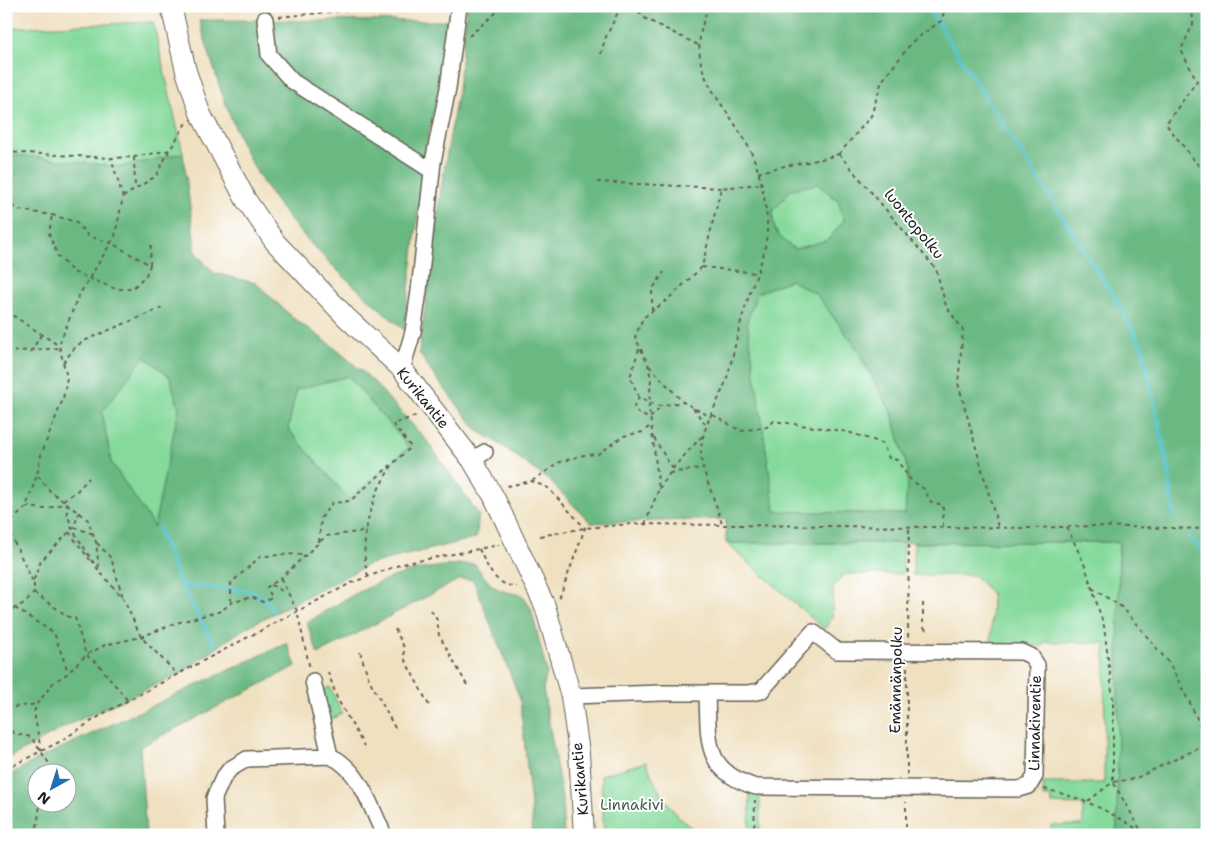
<svg xmlns="http://www.w3.org/2000/svg" width="1213" height="841" font-family="'Shantell Sans',sans-serif">
<rect width="100%" height="100%" fill="#fff"/>
<filter id="ink" filterUnits="userSpaceOnUse"><feTurbulence type="fractalNoise" baseFrequency=".02" numOctaves="2"/><feDisplacementMap in="SourceGraphic" scale="10" xChannelSelector="R" yChannelSelector="G"/><feConvolveMatrix kernelMatrix="1 2 1 2 8 2 1 2 1" color-interpolation-filters="sRGB"/></filter>
<filter id="wash" filterUnits="userSpaceOnUse"><feTurbulence type="fractalNoise" baseFrequency=".0096" numOctaves="4" result="noise"/><feDisplacementMap in="SourceGraphic" scale="20" xChannelSelector="R" yChannelSelector="G"/><feGaussianBlur stdDeviation="1.12" result="paint"/><feColorMatrix in="noise" values="0 0 0 0 0 0 0 0 0 0 0 0 0 0 0 0 0 1.4 0 .05"/><feComposite in="paint" operator="in"/></filter>
<g filter="url(#wash)">
<rect width="100%" height="100%" fill="#efe0c0"/>
<path fill="#84d99b" stroke="#507a5c" d="M 153,22 L 183,153 L 121,167 L 6,154 L 6,28 Z
M 817,184 L 838,200 L 844,220 L 828,240 L 795,249 C 777,236 773,233 773,211 L 792,189 Z
M 791,280 L 816,294 L 853,343 L 892,413 L 908,471 L 906,514 L 775,512 L 747,321 L 757,293 Z
M 144,356 L 170,377 L 179,408 L 154,527 L 111,462 L 102,412 Z
M 348,376 L 410,447 L 349,500 L 288,429 L 296,389 Z
M 1119,542 L 1117,835 L 1051,835 L 1051,825 L 1083,825 L 1083,805 L 1052,804 L 1051,797 L 1043,797 L 1043,783 L 1104,783 L 1105,643 L 1044,642 L 1043,646 L 991,646 L 992,594 L 974,575 L 913,575 L 914,543 Z
M 726,543 L 903,543 L 903,574 L 844,574 L 833,588 L 832,619 L 824,629 Z
M 330,687 L 342,713 L 329,721 L 321,691 Z
M 646,762 C 658,792 673,817 702,835 L 604,835 L 601,775 Z
M 750,792 L 760,794 L 760,835 L 749,835 Z"/>
<path fill="#6bb983" stroke="#446a50" fill-rule="evenodd" d="M 467,6 L 1207,6 L 1207,835 L 1117,835 L 1119,542 L 726,543 L 726,519 L 591,523 L 552,483 L 504,447 L 477,430 L 432,373 L 419,353 L 441,188 L 458,90 ZM 817,184 L 838,200 L 844,220 L 828,240 L 795,249 C 777,236 773,233 773,211 L 792,189 ZM 790,280 L 816,294 L 853,343 L 892,413 L 908,471 L 905,514 L 775,511 L 747,321 L 757,293 Z
M 199,20 L 448,21 L 438,95 L 427,140 L 404,330 C 351,283 295,237 259,176 C 230,128 215,72 199,20 Z
M 183,153 L 196,253 L 214,273 L 256,283 L 293,318 L 330,344 L 370,378 L 427,441 L 479,515 L 476,538 L 370,564 L 245,628 L 178,675 L 70,724 L 6,760 L 6,154 L 121,167 ZM 145,356 L 170,377 L 179,408 L 154,527 L 111,462 L 102,412 ZM 348,376 L 409,447 L 349,499 L 288,429 L 296,390 Z
M 459,564 L 475,564 C 492,588 493,590 522,595 L 531,608 L 547,673 L 543,688 L 562,798 L 564,835 L 532,835 L 532,817 L 520,699 L 473,580 L 460,579 L 318,654 L 307,623 C 340,601 378,579 417,570 C 431,567 446,566 459,564 Z
M 287,643 L 296,666 L 140,747 L 146,835 L 6,835 L 6,777 L 44,756 ZM 38,774 L 68,774 L 68,804 L 38,804 Z"/>
<g fill="none" stroke-linecap="round" stroke-linejoin="round">
<path stroke="#54c2ca" stroke-width="4" d="M 927,6 L 1116,300 L 1142,347 L 1169,471 L 1173,515
M 158,528 L 181,585 L 215,646
M 1190,537 L 1207,557
M 181,585 L 249,591 C 261,594 267,599 273,610"/>
</g>
</g>
<g filter="url(#ink)">
<g fill="none" stroke-linecap="round" stroke-linejoin="round">
<g stroke="#666155" stroke-width="18">
<path id="minor" d="M 265,19 L 269,55 L 292,81 L 432,171
M 402,369 L 413,332 L 419,291 L 433,162 L 448,88 L 459,6
M 472,460 L 485,452
M 313,681 L 330,756
M 571,696 L 662,693 L 749,693 L 761,691 L 813,632 L 837,651 L 1022,652 L 1031,656 L 1037,665 L 1035,776 L 1029,786 L 1019,789 L 756,787 C 703,771 709,741 707,694
M 216,835 L 214,798 L 223,778 L 230,769 L 247,759 L 330,756 C 359,768 371,807 384,835"/>
</g>
<g stroke="#666155" stroke-width="22">
<path id="major" d="M 171,6 L 186,71 L 200,113 L 246,200 L 275,242 L 346,317 L 402,369 L 472,460 L 494,497 L 545,606 L 571,696 L 579,753 L 584,835"/>
</g>
<path stroke="#666155" stroke-width="2" stroke-dasharray="4 4" stroke-linecap="butt" d="M 633,6 L 646,19 L 698,45
M 709,6 C 680,74 723,96 750,150 C 760,170 765,198 767,220 C 769,253 753,280 744,311 C 737,334 733,358 726,381 C 718,403 703,425 701,449 C 700,471 717,502 722,525
M 1192,6 L 1193,24 L 1181,50 L 1197,81 L 1166,124 L 1205,174 L 1207,202
M 279,17 L 391,6
M 469,36 L 504,6
M 601,54 L 605,39 L 621,6
M 6,152 L 111,158 L 134,157 L 170,150 L 187,121
M 839,154 L 936,269 L 946,306 L 963,330 L 958,383 L 998,527
M 839,154 L 871,116 L 882,81 L 913,41 L 941,21 L 946,6
M 134,157 L 135,187
M 758,173 C 785,164 813,163 839,154
M 597,182 L 721,188
M 123,197 L 156,176 L 169,151
M 6,201 L 19,210 L 52,215
M 52,215 L 76,222 L 88,236 L 111,243 L 150,265 L 146,275 L 132,289 L 116,289 L 73,272 L 58,256 L 49,234 Z
M 150,265 L 151,241
M 702,267 L 757,273
M 6,311 L 58,345
M 652,311 L 652,290 L 664,272
M 639,349 L 630,377 L 639,397 L 658,406 L 683,402 L 711,417
M 6,352 L 59,348
M 31,352 L 42,333
M 63,363 L 76,346 L 90,338 L 162,308
M 649,366 L 683,402
M 639,397 L 634,406 C 636,414 643,416 650,418 L 661,407
M 693,408 L 707,426
M 713,415 L 741,431 L 767,427 L 774,421 L 848,432 L 882,443 L 889,458 L 897,460 L 910,479 L 924,489 L 931,502 L 943,505 L 943,527
M 654,438 L 672,468
M 670,473 L 704,468
M 38,476 L 50,491 L 88,520 L 96,542 L 99,569
M 532,481 L 560,462 L 584,455 L 598,454 L 623,436 L 643,432 L 651,425
M 507,486 L 532,481 L 548,488 L 585,528 L 559,599
M 659,489 L 674,467 L 703,435
M 63,500 L 76,492 L 89,478
M 68,503 L 66,509 L 72,529 L 99,571 L 123,598 L 141,637 L 178,675
M 6,505 L 16,516
M 26,507 L 45,509 L 68,503
M 645,524 L 659,489 L 649,407 L 651,378 L 648,364 L 635,337 L 643,318 L 667,300 L 702,267 L 721,188 L 760,184
M 6,527 L 26,507 L 37,475 L 41,455 L 63,399 L 67,378 L 59,345 L 78,297 L 115,236 L 123,197 L 111,158
M 7,527 L 33,582
M 74,527 L 93,534
M 1067,527 L 1085,566 L 1104,626 L 1113,699 L 1113,782 L 1143,834
M 69,532 L 90,560
M 540,536 L 585,528 L 632,524 L 1030,528 L 1091,526 L 1207,529
M 319,542 L 321,518 L 332,503 L 350,501 L 391,465
M 97,543 L 111,558 L 123,598
M 479,549 C 487,566 495,587 517,586
M 368,576 C 358,541 371,495 392,466 C 396,459 405,453 411,447 L 393,424 L 418,415
M 281,579 L 297,611 L 310,669
M 271,585 L 284,592
M 1092,588 L 1123,608 L 1169,663 L 1192,707 L 1207,742
M 34,593 L 69,617 L 75,618 L 86,655 L 98,664 L 128,701
M 231,602 L 231,583 L 261,556 C 276,556 289,553 305,555
M 923,603 L 923,626 L 928,632
M 15,608 L 54,633 L 68,672
M 431,610 L 437,620 L 439,635 L 467,685
M 6,613 L 26,602 L 34,593 L 34,579 L 41,561 L 74,527 L 79,512
M 395,629 L 403,645 L 405,660 L 430,707
M 908,637 L 909,527
M 360,652 L 369,679 L 395,728
M 328,672 L 337,698 L 364,746
M 6,708 L 37,704
M 6,725 L 15,734 L 31,737 L 55,772 L 54,774
M 1207,746 L 1202,770 L 1207,803
M 41,751 L 34,712 L 37,704 L 53,683 L 68,673 L 86,655 L 105,645 L 141,637 L 176,623 L 221,611 L 231,603 L 251,597 L 263,602 L 272,598 L 267,587 L 280,579 L 326,536 L 367,531
M 6,769 L 59,742 L 106,712 L 351,583 L 402,564 L 499,545
M 907,775 L 907,665
M 1044,789 C 1080,797 1111,811 1141,832
M 1088,801 L 1113,782 L 1134,779 L 1207,744
M 485,830 L 486,835
M 36,835 L 40,804
M 754,835 L 755,800
M 906,835 L 906,802"/>
<use href="#minor" stroke="#fff" stroke-width="15"/>
<use href="#major" stroke="#fff" stroke-width="20"/>
</g>
</g>
<g text-anchor="middle" dominant-baseline="central" stroke-width="4" stroke-linejoin="round" paint-order="stroke">
<g font-size="15" fill="#1c1c1c" stroke="#fff">
<text transform="translate(914 224) rotate(51)">luontopolku</text>
<text transform="translate(423 398) rotate(51)">Kurikantie</text>
<text transform="translate(896 680) rotate(-89)">Emännänpolku</text>
<text transform="translate(1035 723) rotate(-89)">Linnakiventie</text>
<text transform="translate(580 779) rotate(-95)">Kurikantie</text>
</g>
<g font-size="15" fill="#405e48" stroke="#fff">
<text x="632" y="805">Linnakivi</text>
</g>
</g>
<rect width="1213" height="841" fill="none" stroke="#fff" stroke-width="25"/>
<g transform="translate(52 788) rotate(219)"><circle r="24" fill="#ffffff" stroke="#a4a4a4"/>
<path d="M0-4L9 19L0 12L-9 19Z" fill="#1f6fb2"/>
<text y="-8" font-size="14" font-weight="bold" text-anchor="middle" fill="#1c1c1c">N</text>
</g>
</svg>
